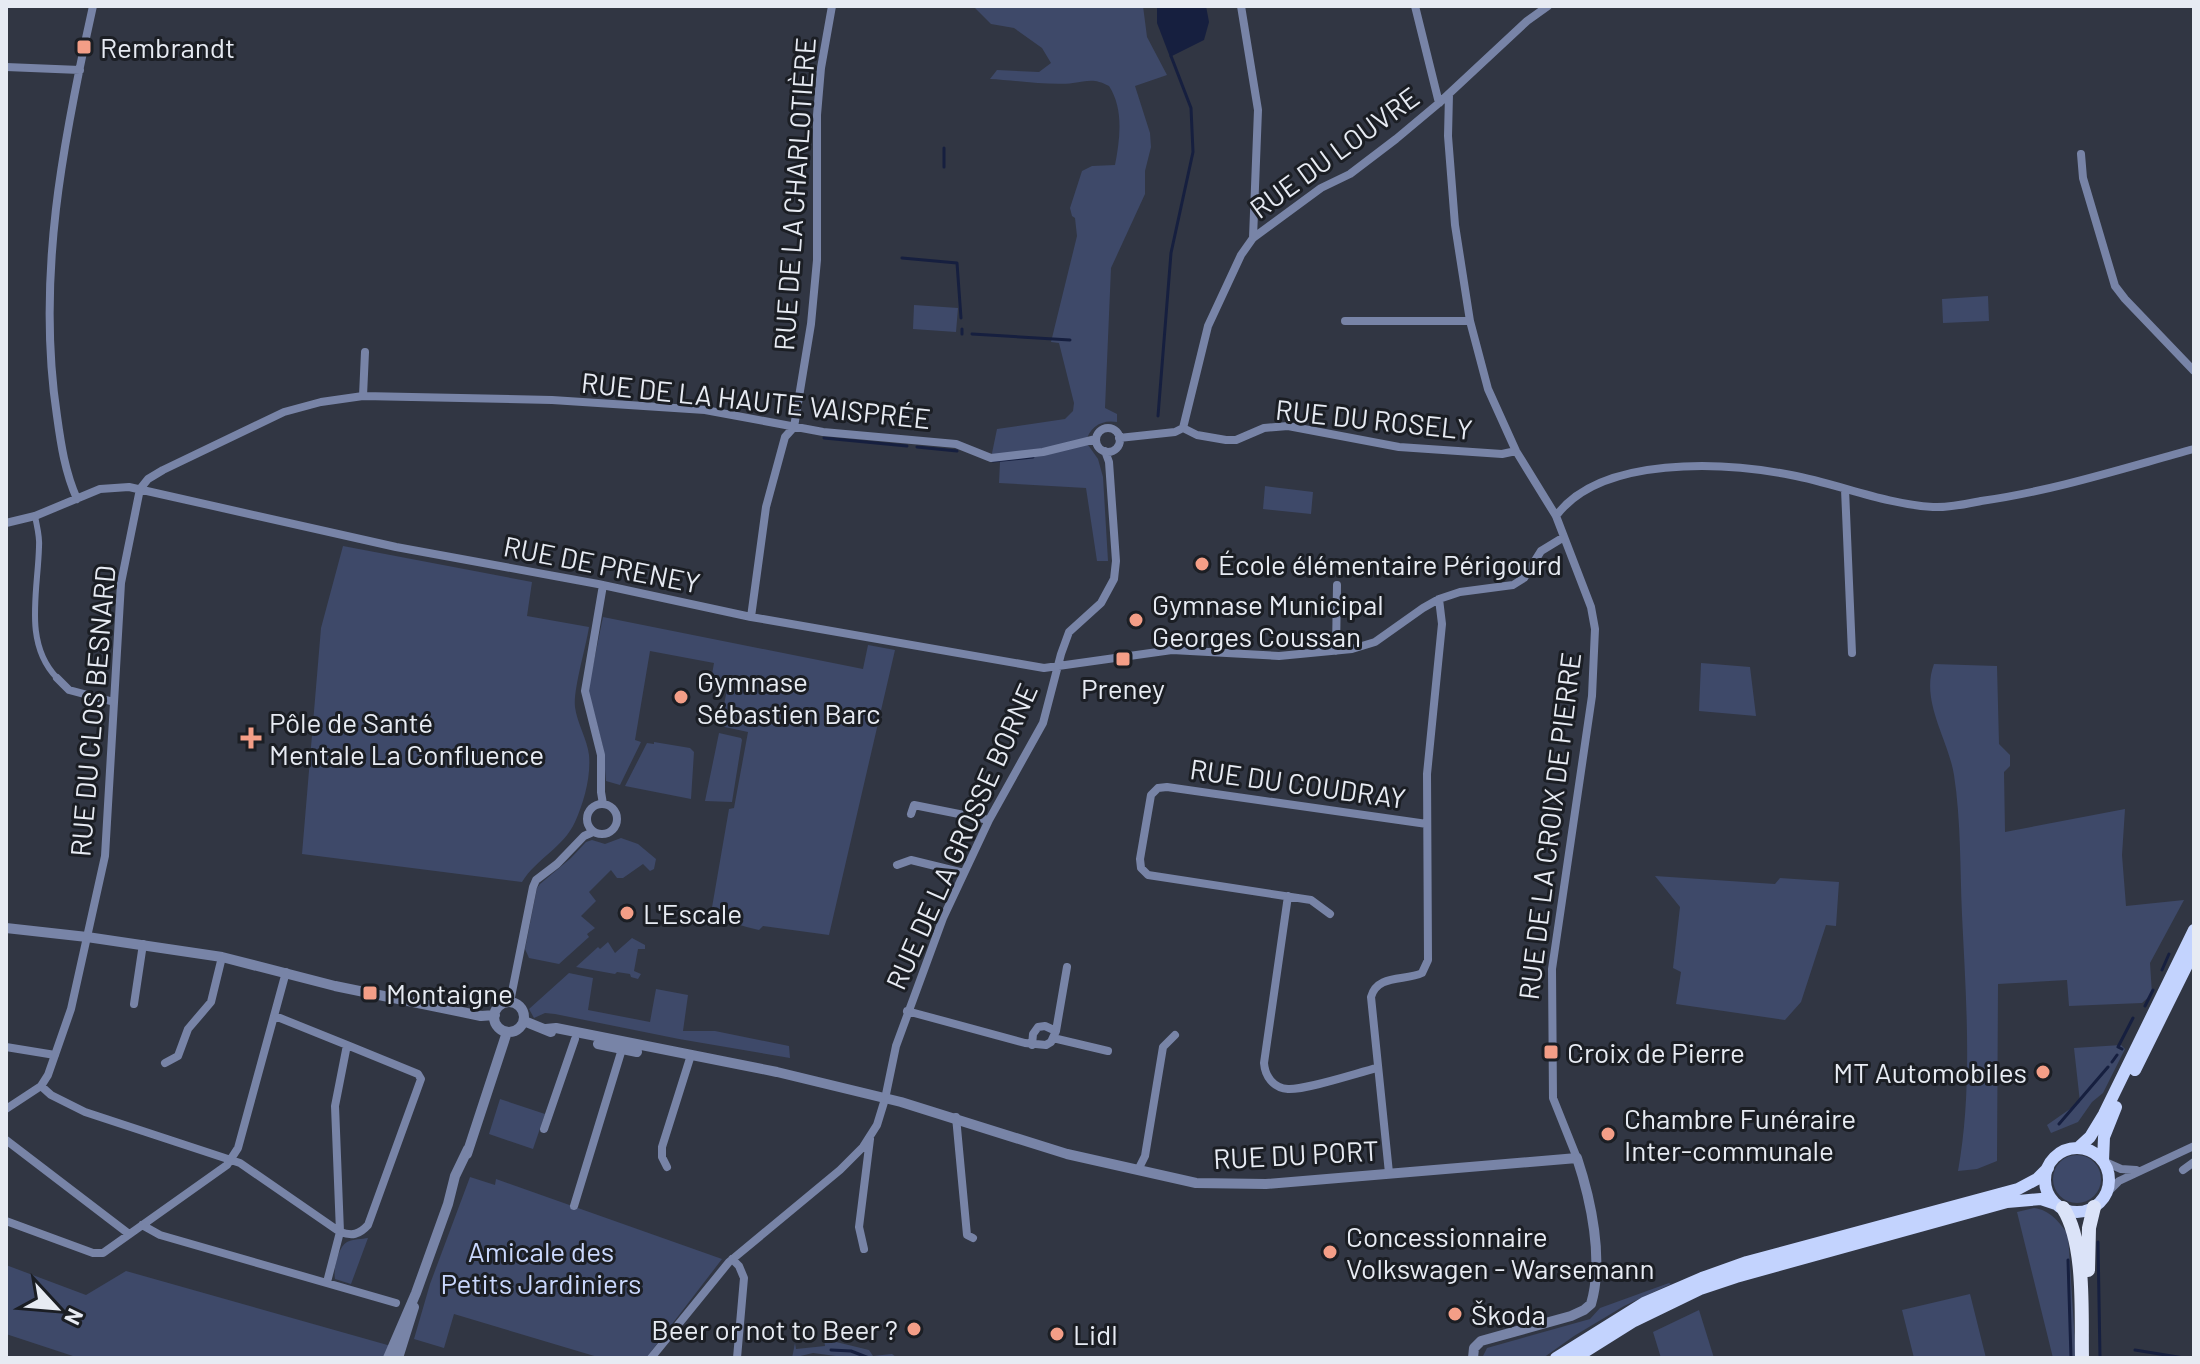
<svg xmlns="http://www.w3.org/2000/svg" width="2200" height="1364" font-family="Barlow,sans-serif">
<rect width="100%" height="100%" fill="#313643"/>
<path fill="#3e4969" d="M 973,6 L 1143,6 L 1147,37 L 1167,75 L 1135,86 L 1150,133 L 1151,147 L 1145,171 L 1145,194 L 1111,268 L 1105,408 L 1117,414 L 1117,422 C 1102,419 1089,427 1086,442 L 1098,459 L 1103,477 L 1108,561 L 1097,561 L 1086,488 L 999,483 L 1000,462 L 991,458 L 997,429 L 1065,419 L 1073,411 L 1074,403 L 1059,343 L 1051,342 L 1077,236 L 1075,218 L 1072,216 L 1070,208 L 1082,171 L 1092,166 L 1115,165 C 1120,139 1124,109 1109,86 C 1094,78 1088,81 1073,83 C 1051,86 1013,80 990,79 L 997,70 L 1039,72 L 1051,63 L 1042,48 L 1014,28 L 991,24 Z
M 1988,296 L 1989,321 L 1943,323 L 1942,299 Z
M 914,305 L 958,308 L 956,332 L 913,329 Z
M 1265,486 L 1313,492 L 1311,514 L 1263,509 Z
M 343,546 L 532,582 L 527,616 L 589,627 C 586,647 573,690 575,707 C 577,723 587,739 589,755 C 591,777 584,802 575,822 C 563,848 537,858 522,882 L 302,854 L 321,628 Z
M 603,617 L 863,669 L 868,645 L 895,650 L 829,935 L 763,926 L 759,930 C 742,926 728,921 710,919 L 729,809 L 734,808 L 748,732 L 720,726 L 728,684 L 711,680 L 714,663 L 650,651 L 635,740 L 641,742 L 620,785 L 606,781 L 603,747 L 588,690 Z
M 1701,663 L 1750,667 L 1756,716 L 1699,711 Z
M 1934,664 L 1997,666 L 1999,744 L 2010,755 L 2010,766 L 2004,772 L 2005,832 L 2125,809 L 2122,855 L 2126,906 L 2184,900 L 2150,963 L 2152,994 L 2142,1003 L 2069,1006 L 2067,980 L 1998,984 L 1997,1161 L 1977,1169 L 1958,1171 C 1973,1089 1966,998 1962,915 C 1960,869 1961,820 1954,775 C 1948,738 1920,701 1934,664 Z
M 719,733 L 741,738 L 742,740 L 732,802 L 705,801 Z
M 654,742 L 690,748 L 694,752 L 691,799 L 625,786 L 647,743 L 654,744 Z
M 621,838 L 638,844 L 656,859 L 654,869 L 650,871 L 643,864 L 623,878 L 617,878 L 611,870 L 589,892 L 596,901 L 581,916 L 595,928 L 587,934 L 589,937 L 559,964 L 529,958 L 525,949 L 537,888 L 540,884 L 571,858 L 586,842 L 592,840 L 605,844 Z
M 1655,876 L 1775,884 L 1780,878 L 1839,882 L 1836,926 L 1826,925 L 1801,1002 L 1785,1020 L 1676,1004 L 1681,972 L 1673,968 L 1680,907 Z
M 632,938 L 645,945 L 645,949 L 638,949 L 634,971 L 641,974 L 638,979 L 631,977 L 630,974 L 617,972 L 615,974 L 576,967 L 598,947 L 600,949 L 608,942 L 615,953 Z
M 569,973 L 593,978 L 588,1010 L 650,1022 L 656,989 L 688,995 L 683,1031 L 715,1031 L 789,1046 L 790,1058 L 679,1039 L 555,1014 L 545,1013 L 534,1018 L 529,1009 Z
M 2121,1045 L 2125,1049 L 2103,1093 L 2092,1102 L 2078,1122 L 2051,1133 L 2047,1125 L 2080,1102 L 2074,1048 Z
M 500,1099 L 545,1114 L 533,1149 L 489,1134 Z
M2053 1179a24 24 0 1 1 48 0a24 24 0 1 1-48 0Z
M 470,1177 L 495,1185 L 496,1179 L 722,1259 L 646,1358 L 601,1358 L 454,1314 L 444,1348 L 414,1339 L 430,1284 Z
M 2034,1208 C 2050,1210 2059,1222 2068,1234 L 2076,1358 L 2053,1358 L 2017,1212 Z
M 368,1238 L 351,1284 L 335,1279 C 333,1270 338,1247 347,1242 C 353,1239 362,1239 368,1238 Z
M 6,1265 L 86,1295 L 126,1271 L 391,1346 L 385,1358 L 79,1358 L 6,1334 Z
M 1669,1283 L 1671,1284 L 1624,1306 L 1574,1336 L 1543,1358 L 1482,1358 L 1487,1348 L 1590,1319 L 1600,1308 Z
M 1970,1294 L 1986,1358 L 1914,1358 L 1902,1310 Z
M 1699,1310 L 1714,1358 L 1661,1358 L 1653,1332 Z
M 824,1339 L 869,1350 L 873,1356 L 892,1354 L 896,1357 L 851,1358 L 813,1353 L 792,1358 L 795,1343 L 796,1349 L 825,1346 Z"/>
<path fill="#161f3f" d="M 1157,6 L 1206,6 L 1209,22 L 1204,40 L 1170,57 L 1157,23 Z"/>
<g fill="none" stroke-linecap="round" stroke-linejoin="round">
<path stroke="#161f3f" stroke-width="3" d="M 944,148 L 944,167
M 902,258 L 957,263 L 961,318
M 962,329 L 962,334
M 972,334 L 1070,340
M 1158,416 L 1171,253 L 1193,152 L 1191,108 L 1171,56
M 824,438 L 907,446
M 917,447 L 957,451
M 993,461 L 1033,457
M 2162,970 L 2169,954
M 2145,1006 L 2153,990
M 2122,1049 L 2118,1047 L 2133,1018
M 2112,1062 L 2117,1055
M 2059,1124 L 2108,1067
M 2098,1242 L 2100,1358
M 2068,1260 L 2071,1358
M 831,1350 L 851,1351 L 869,1358
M 2135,1350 L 2184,1358"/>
<path stroke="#7884a7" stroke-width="6" d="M 35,516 C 37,527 40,537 39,547 C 38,591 23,643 57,678"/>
<path stroke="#7884a7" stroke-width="8" d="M 1415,6 L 1439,103
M 6,67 L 80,70
M 1449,94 L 1448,136 L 1455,225 L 1470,321 L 1488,389 L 1516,451 L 1556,516 L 1591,607 L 1595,629 L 1592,696 L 1552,969 L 1553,1098 L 1577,1158
M 2081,154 L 2083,178 L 2115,286 L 2125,299 L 2194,371
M 1253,238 L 1321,188 L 1350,174 L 1396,139 L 1439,103 L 1527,21 L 1548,6
M 1345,321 L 1470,321
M 363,396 L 365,352
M 1183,428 L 1197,435 L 1226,440 L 1236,440 L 1264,428 L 1288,426 L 1399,447 L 1502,454 L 1516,451
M1096 440a12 12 0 1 1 24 0a12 12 0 1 1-24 0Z
M 1119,438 L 1175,432 L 1183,428 L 1208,326 L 1241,255 L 1253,238 L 1258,110 L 1241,6
M 1845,489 L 1852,653
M 77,499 C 65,472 61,445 57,416 C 36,278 63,141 93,6
M 1556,516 C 1601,455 1724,462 1791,475 C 1839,484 1884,504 1933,507 C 1949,508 1966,504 1981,501 C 2053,491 2124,468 2194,449
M 6,523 L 35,516 L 100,489 L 129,487 L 396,547 L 598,584 L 751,617 L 1044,668 L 1172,650 L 1279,656 L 1352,649 L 1375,642 L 1423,608 L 1439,599 L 1460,592 L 1513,585 L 1524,578 L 1541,551 L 1564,537
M 603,585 L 585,691 L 601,755 L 601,792 L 603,804
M 751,617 L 766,507 L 785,437 L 794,427 L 811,324 L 817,260 L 817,115 L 821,68 L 832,6
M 1336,651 L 1337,585
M 57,678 L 69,690 L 114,702
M587 819a15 15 0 1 1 30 0a15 15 0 1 1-30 0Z
M 911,814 L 914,805 L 989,820
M 897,865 L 911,860 L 964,873
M 1288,896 L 1264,1063 C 1265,1076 1273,1088 1288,1089 C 1306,1090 1357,1073 1377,1068
M 1330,914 L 1311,900 L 1148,875 L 1141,868 L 1140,859 L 1151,795 L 1158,788 L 1167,787 L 1427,824
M 510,1002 L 533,887 L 536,880 L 557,864 L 584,836 L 593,832
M 134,1004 L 143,944
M 907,1011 L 1025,1043 L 1046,1045 L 1051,1042 L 1056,1031 L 1067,967
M 275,1016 L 347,1045 L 335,1106 L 340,1232 L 327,1282
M 1053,1038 L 1108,1051
M 1032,1045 L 1033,1034 L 1038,1027 L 1045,1026 L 1056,1031
M 6,1047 L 55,1055
M 165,1063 L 178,1056 L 188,1029 L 211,1002 L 222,957
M 41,1086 L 51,1095 L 85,1112 L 240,1163 L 340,1232 C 352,1236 359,1235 368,1225 L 421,1079 L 418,1074 L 347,1045
M 6,1109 L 41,1086 L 48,1075 L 71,1009 L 105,856 L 121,583 L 140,489 L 148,479 L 163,470 L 284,412 L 321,402 L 363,396 L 552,400 L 705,410 L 823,432 L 956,444 L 991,458 L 1043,452 L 1096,439
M 956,1117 L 967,1235 L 973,1238
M 544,1129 L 575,1039
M 6,1140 L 129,1234
M 2103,1161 L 2121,1169 L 2136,1170
M 667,1167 L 662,1157 L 662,1147 L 691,1055
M 1138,1170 L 1145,1156 L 1163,1047 L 1175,1035
M 2183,1170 L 2194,1162
M 1389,1173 L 1371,997 C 1377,974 1405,981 1422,973 L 1428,960 L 1427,774 L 1442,624 L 1439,599
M 2105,1195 L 2119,1181 L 2194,1146
M 574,1206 L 622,1049
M 6,1221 L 93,1253 L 103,1253 L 227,1165 L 238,1148 L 286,972
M 142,1225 L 160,1235 L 396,1303
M 864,1249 L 859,1227 L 870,1139
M 732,1259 L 739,1266 L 744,1278 L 737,1358
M 651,1358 L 729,1262 L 840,1170 L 863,1147 L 877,1125 L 885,1099 L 896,1046 L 943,918 L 989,820 L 1043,723 L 1061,654 L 1069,632 L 1101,603 L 1114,579 L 1116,561 L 1109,462 L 1105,451"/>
<path stroke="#7884a7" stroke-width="10" d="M 6,928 L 87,937 L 222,957 L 335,986 L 481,1016 L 495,1015
M494 1017a15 15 0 1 1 30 0a15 15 0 1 1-30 0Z
M 524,1021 L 551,1032
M 546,1029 L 556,1028 L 777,1072 L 901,1102 L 1067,1154 L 1196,1183 L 1266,1184 L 1577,1158 C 1591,1200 1604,1260 1591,1304 L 1584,1310 L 1571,1316 L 1481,1341 L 1474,1348 L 1473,1358
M 598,1044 L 637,1052
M 467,1154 L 507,1032
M 388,1358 L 416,1293 L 448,1204 L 455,1176 L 468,1149
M 398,1358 L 414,1307"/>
<path stroke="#c3d3fe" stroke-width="12" d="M 2135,1070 L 2194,951
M 2078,1148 L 2090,1137 L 2104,1114 L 2194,930
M2045 1180a32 32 0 1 1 64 0a32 32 0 1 1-64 0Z
M 2103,1161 L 2104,1137 L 2116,1107
M 1556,1358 L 1644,1303 L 1702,1278 L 1747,1262 L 2018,1189 L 2037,1179 L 2048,1168
M 1575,1358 L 1634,1321 L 1700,1289 L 1736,1277 L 2007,1202 L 2041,1199 L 2056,1204"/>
<path stroke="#dbe3f8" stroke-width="14" d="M 2063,1208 C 2086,1244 2081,1315 2082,1358
M 2088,1270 L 2089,1228 L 2094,1207"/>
</g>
<g fill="#f49e87" stroke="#1b1e24" stroke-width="3">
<rect x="76" y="39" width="16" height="16" rx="4"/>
<circle cx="1202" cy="564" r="8"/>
<circle cx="1136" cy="620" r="8"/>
<rect x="1115" y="651" width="16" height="16" rx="4"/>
<circle cx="681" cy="697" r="8"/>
<path d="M247 726h8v8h8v8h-8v8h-8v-8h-8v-8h8z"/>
<circle cx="627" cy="913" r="8"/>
<rect x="362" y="985" width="16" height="16" rx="4"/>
<rect x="1543" y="1044" width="16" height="16" rx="4"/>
<circle cx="2043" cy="1072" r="8"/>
<circle cx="1608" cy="1134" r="8"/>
<circle cx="1330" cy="1252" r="8"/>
<circle cx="1455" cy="1314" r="8"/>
<circle cx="914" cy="1329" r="8"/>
<circle cx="1057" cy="1334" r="8"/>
</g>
<g text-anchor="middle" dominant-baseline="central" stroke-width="6" stroke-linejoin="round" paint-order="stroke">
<g font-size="28" fill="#e7ebf3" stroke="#1b1e24" text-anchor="start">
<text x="100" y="47">Rembrandt</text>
<text x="1218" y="564">École élémentaire Périgourd</text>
<text x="1152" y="604">Gymnase Municipal<tspan x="1152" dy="32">Georges Coussan</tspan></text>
<text x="697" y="681">Gymnase<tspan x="697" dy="32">Sébastien Barc</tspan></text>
<text x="1123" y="688" text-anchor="middle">Preney</text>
<text x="269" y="722">Pôle de Santé<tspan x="269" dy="32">Mentale La Confluence</tspan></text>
<text x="643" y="913">L'Escale</text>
<text x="386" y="993">Montaigne</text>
<text x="1567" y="1052">Croix de Pierre</text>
<text x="2027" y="1072" text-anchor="end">MT Automobiles</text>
<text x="1624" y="1118">Chambre Funéraire<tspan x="1624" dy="32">Inter-communale</tspan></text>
<text x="1346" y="1236">Concessionnaire<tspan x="1346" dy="32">Volkswagen - Warsemann</tspan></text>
<text x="1471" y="1314">Škoda</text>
<text x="898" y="1329" text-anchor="end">Beer or not to Beer ?</text>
<text x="1073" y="1334">Lidl</text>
</g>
<g font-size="28" fill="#e7ebf3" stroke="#1b1e24">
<text transform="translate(1334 152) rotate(-36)">RUE DU LOUVRE</text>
<text transform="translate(794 194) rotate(-86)">RUE DE LA CHARLOTIÈRE</text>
<text transform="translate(756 400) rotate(6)">RUE DE LA HAUTE VAISPRÉE</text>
<text transform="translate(1374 419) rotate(6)">RUE DU ROSELY</text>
<text transform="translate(602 564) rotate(11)">RUE DE PRENEY</text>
<text transform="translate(92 711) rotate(-85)">RUE DU CLOS BESNARD</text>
<text transform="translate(1298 783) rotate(8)">RUE DU COUDRAY</text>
<text transform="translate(1549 826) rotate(-83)">RUE DE LA CROIX DE PIERRE</text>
<text transform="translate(961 836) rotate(-66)">RUE DE LA GROSSE BORNE</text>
<text transform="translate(1296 1154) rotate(-3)">RUE DU PORT</text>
</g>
<g font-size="28" fill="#cad8fe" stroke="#1b1e24">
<text x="541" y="1251">Amicale des<tspan x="541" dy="32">Petits Jardiniers</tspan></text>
</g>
</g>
<rect width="2200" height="1364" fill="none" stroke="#e7ebf3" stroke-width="16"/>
<g transform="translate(56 1308) rotate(116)" stroke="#1b1e24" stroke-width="6" paint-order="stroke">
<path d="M0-6L14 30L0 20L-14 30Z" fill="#e7ebf3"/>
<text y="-12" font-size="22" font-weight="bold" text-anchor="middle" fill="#e7ebf3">N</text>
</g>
</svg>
